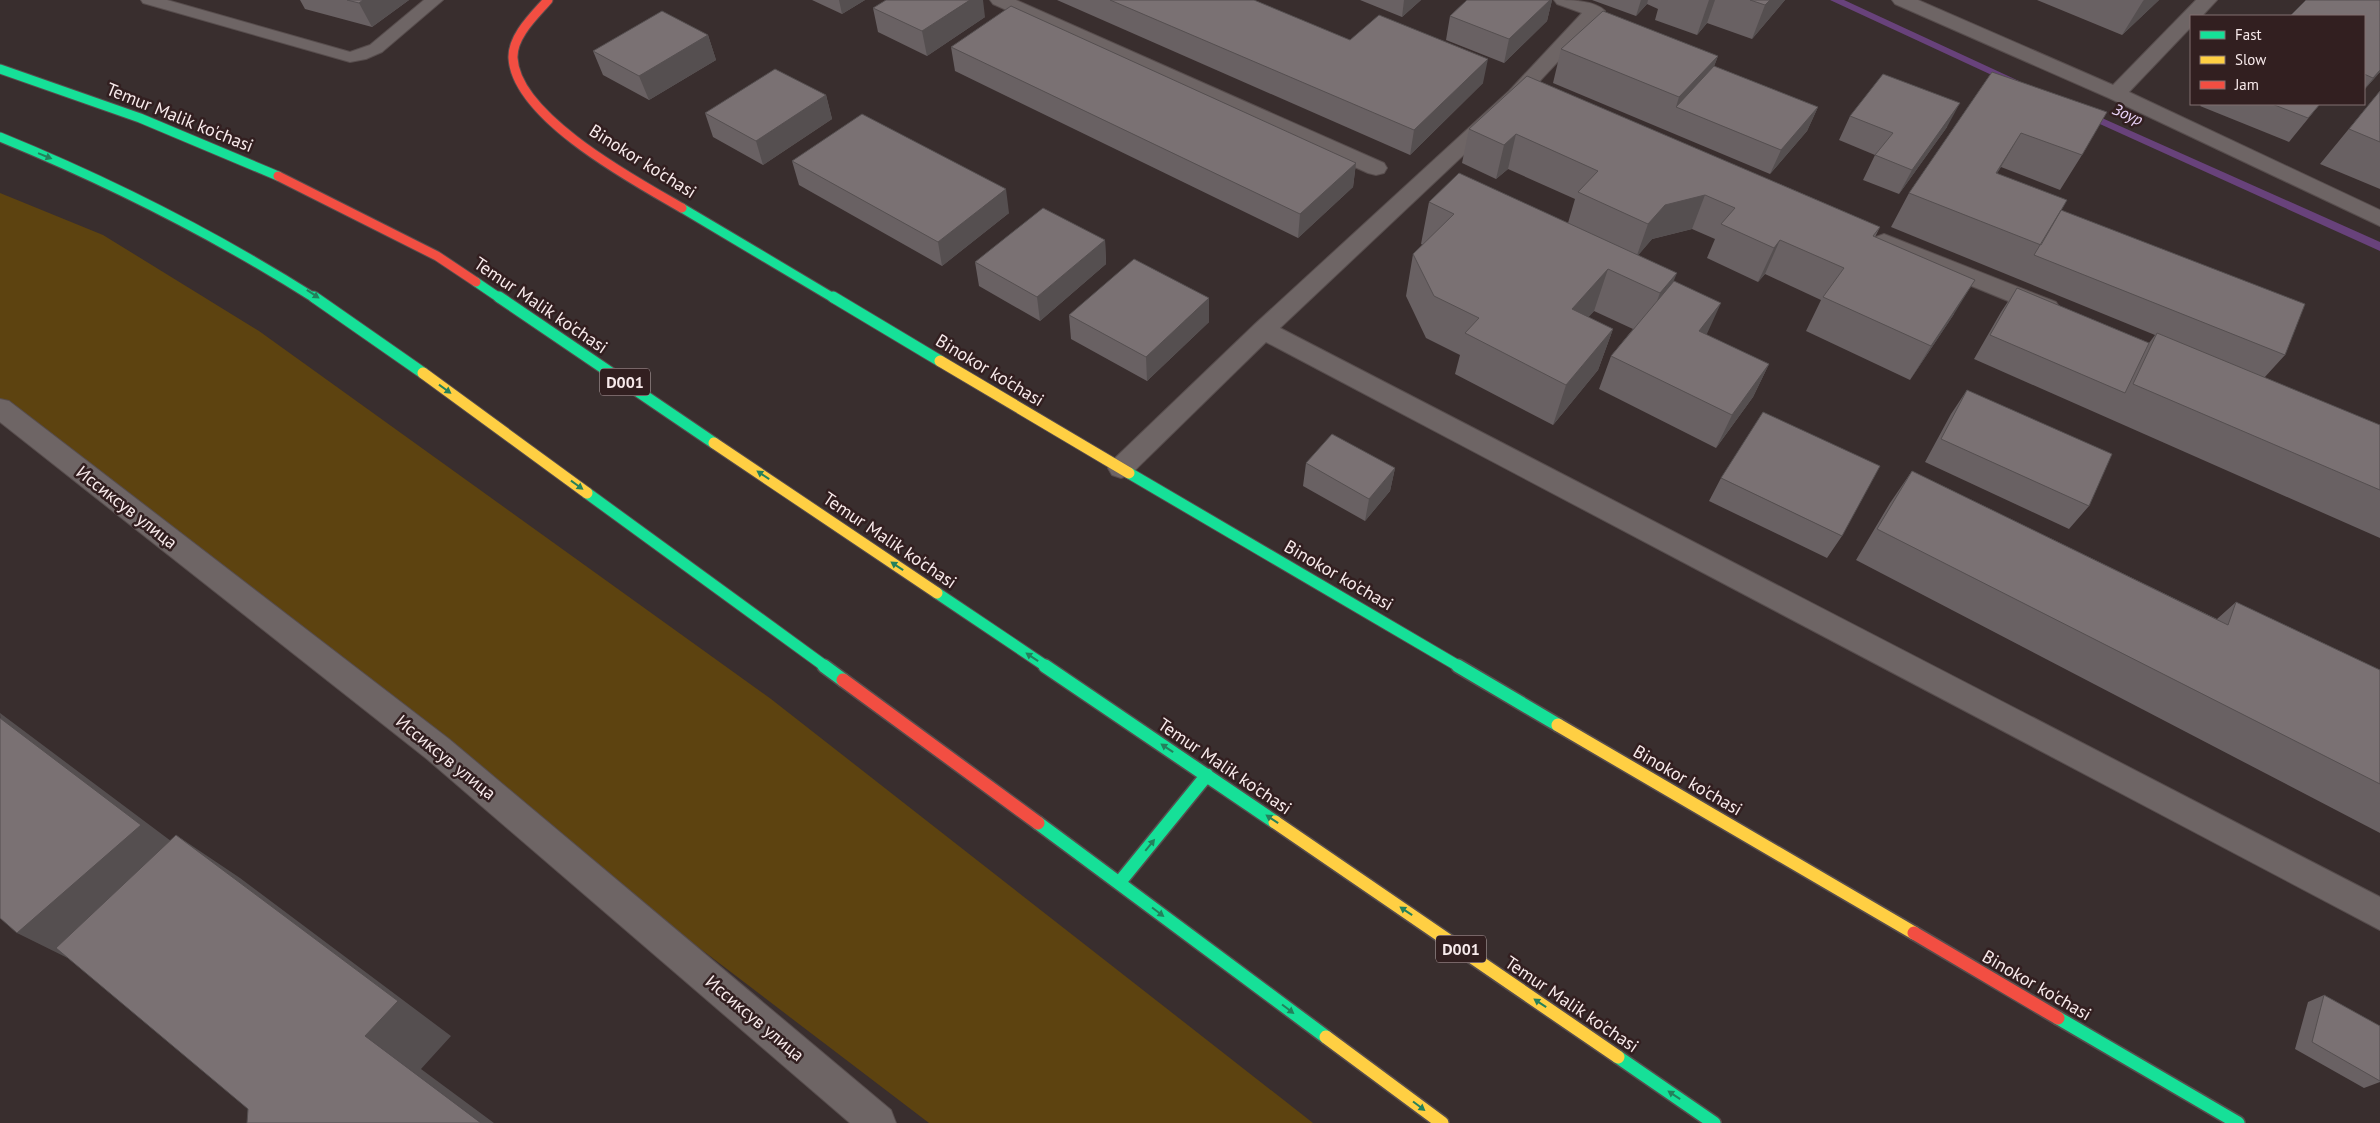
<svg xmlns="http://www.w3.org/2000/svg" width="2380" height="1123" font-family="'PT Sans',sans-serif">
<rect width="100%" height="100%" fill="#392e2e"/>
<path fill="#5d4310" d="M 0,193 L 103,235 L 259,331 L 771,699 L 1313,1123 L 929,1123 L 438,749 L 0,408 Z"/>
<g fill="none" stroke-linecap="round" stroke-linejoin="round">
<path fill="#68427b" fill-rule="evenodd" d="M 1830,0 L 1844,0 L 2019,81 L 2017,83 L 2009,83 Z
M 2084,110 L 2380,242 L 2380,251 L 2080,115 L 2078,113 Z"/>
<g stroke="#574d4d" stroke-width="2">
<path id="lane" d="M 141,0 L 167,0 L 350,52 L 370,45 L 424,0 L 443,0 L 382,52 L 366,59 L 350,62 L 143,3 Z"/>
</g>
<g stroke="#574d4d" stroke-width="2">
<path id="street" d="M 990,0 L 1016,0 L 1384,163 L 1387,168 L 1384,173 L 1376,175 L 1368,173 L 993,4 Z
M 1554,0 C 1569,0 1595,0 1605,11 L 1523,99 L 1280,328 L 2380,897 L 2380,930 L 1266,342 L 1130,475 L 1121,478 L 1112,475 L 1108,468 L 1112,461 L 1255,324 L 1509,91 L 1582,13 L 1557,4 Z
M 1892,0 L 1918,0 L 2113,85 L 2196,0 L 2217,0 L 2202,16 L 2191,16 L 2191,27 L 2129,92 L 2380,210 L 2380,226 L 2109,98 L 1895,4 Z
M 1884,234 L 2056,302 L 2060,308 L 2056,314 L 2048,316 L 2040,314 L 1876,247 L 1873,242 L 1876,237 Z
M 0,399 L 9,401 L 449,739 L 891,1110 L 896,1123 L 850,1123 L 427,759 L 0,422 Z"/>
</g>
<g stroke="#574d4d" stroke-width="11">
<path id="fast-far2" d="M 0,69 L 140,118 L 278,176
M 0,137 C 110,182 215,235 316,299
M 682,208 L 835,299
M 476,282 L 501,299"/>
</g>
<g stroke="#574d4d" stroke-width="13">
<path id="fast-far1" d="M 314,297 L 423,373
M 499,297 L 714,443
M 833,297 L 940,361
M 1129,473 L 1460,667
M 587,493 L 826,667
M 937,593 L 1047,667"/>
</g>
<g stroke="#574d4d" stroke-width="16">
<path id="fast" d="M 824,666 L 843,680
M 1045,666 L 1275,822
M 1458,666 L 1558,725
M 1038,823 L 1326,1037
M 1119,883 L 1207,775
M 2058,1018 L 2238,1123
M 1618,1057 L 1714,1123"/>
</g>
<g stroke="#574d4d" stroke-width="13">
<path id="slow-far1" d="M 940,361 L 1129,473
M 423,373 L 587,493
M 714,443 L 937,593"/>
</g>
<g stroke="#574d4d" stroke-width="16">
<path id="slow" d="M 1558,725 L 1914,933
M 1275,822 L 1618,1057
M 1326,1037 L 1442,1123"/>
</g>
<g stroke="#574d4d" stroke-width="11">
<path id="jam-far1" d="M 548,0 C 535,15 512,36 513,58 C 516,117 635,181 682,208
M 278,176 L 437,256 L 476,282"/>
</g>
<g stroke="#574d4d" stroke-width="16">
<path id="jam" d="M 843,680 L 1038,823
M 1914,933 L 2058,1018"/>
</g>
<use href="#lane" fill="#6e6565" fill-rule="evenodd"/>
<use href="#street" fill="#6e6565" fill-rule="evenodd"/>
<use href="#fast-far2" stroke="#16e098" stroke-width="9"/>
<use href="#fast-far1" stroke="#16e098" stroke-width="11"/>
<use href="#fast" stroke="#16e098" stroke-width="13"/>
<use href="#slow-far1" stroke="#ffcf43" stroke-width="11"/>
<use href="#slow" stroke="#ffcf43" stroke-width="13"/>
<use href="#jam-far1" stroke="#f24e42" stroke-width="9"/>
<use href="#jam" stroke="#f24e42" stroke-width="13"/>
</g>
<path fill="#696163" d="M 300,0 L 409,0 L 372,27 L 305,9 Z
M 812,0 L 865,0 L 842,14 Z
M 1057,0 L 1254,0 L 1350,40 L 1483,83 L 1410,155 Z
M 1360,0 L 1421,0 L 1402,17 Z
M 1467,0 L 1552,0 L 1547,21 L 1504,63 L 1446,40 L 1450,16 Z
M 1592,0 L 1785,0 L 1752,39 L 1707,23 L 1697,35 L 1655,20 L 1658,9 L 1647,4 L 1636,16 Z
M 2037,0 L 2159,0 L 2122,35 Z
M 873,8 L 985,17 L 927,56 L 878,32 Z
M 2364,16 L 2380,72 L 2364,90 Z
M 708,35 L 716,60 L 649,100 L 603,75 L 593,51 Z
M 951,47 L 1356,163 L 1353,187 L 1298,238 L 955,71 Z
M 1561,49 L 1718,56 L 1714,66 L 1818,107 L 1807,131 L 1770,174 L 1553,83 Z
M 1992,72 L 2082,155 L 2060,190 L 2001,167 L 1997,173 L 2061,210 L 2285,355 L 2264,378 L 2380,425 L 2380,538 L 1974,359 L 2001,312 L 2017,288 L 2149,343 L 2155,335 L 1891,227 L 1909,193 Z
M 1527,76 L 1880,227 L 1875,237 L 1954,314 L 1910,380 L 1806,331 L 1821,300 L 1765,274 L 1758,282 L 1707,258 L 1715,239 L 1692,229 L 1652,239 L 1638,255 L 1674,281 L 1707,335 L 1769,364 L 1753,397 L 1716,448 L 1599,389 L 1611,356 L 1633,329 L 1594,311 L 1588,317 L 1613,329 L 1598,370 L 1553,425 L 1455,374 L 1460,355 L 1426,338 L 1406,296 L 1413,254 L 1423,245 L 1421,244 L 1429,202 L 1568,223 L 1575,199 L 1508,169 L 1496,179 L 1462,163 L 1469,129 Z
M 2380,91 L 2380,189 L 2320,164 Z
M 826,95 L 832,119 L 763,165 L 713,137 L 705,113 Z
M 2202,104 L 2320,104 L 2289,142 L 2200,106 Z
M 1850,116 L 1947,127 L 1899,194 L 1863,180 L 1875,155 L 1839,140 Z
M 792,161 L 1009,213 L 942,266 L 799,185 Z
M 1105,240 L 1106,264 L 1040,321 L 979,286 L 975,262 Z
M 1069,315 L 1209,322 L 1147,381 L 1071,339 Z
M 1967,390 L 2089,506 L 2069,529 L 1925,462 L 1951,414 Z
M 1306,463 L 1395,468 L 1390,491 L 1365,521 L 1303,486 Z
M 1912,471 L 2217,619 L 2236,602 L 2380,670 L 2380,833 L 1856,560 L 1890,503 Z
M 1721,478 L 1842,536 L 1827,558 L 1709,501 Z
M 2324,995 L 2380,1026 L 2380,1082 L 2364,1088 L 2295,1049 L 2308,1002 Z"/>
<path fill="#554f50" d="M 363,0 L 409,0 L 372,27 L 359,3 Z
M 839,0 L 865,0 L 842,14 Z
M 970,0 L 983,0 L 985,17 L 927,56 L 922,31 Z
M 1404,0 L 1421,0 L 1402,17 Z
M 1550,0 L 1552,0 L 1547,21 L 1504,63 L 1509,39 Z
M 1641,0 L 1648,0 L 1647,4 L 1636,16 Z
M 1709,0 L 1715,0 L 1707,23 L 1697,35 Z
M 1770,0 L 1785,0 L 1752,39 L 1765,5 Z
M 2144,0 L 2159,0 L 2122,35 L 2143,1 Z
M 708,35 L 716,60 L 649,100 L 639,76 Z
M 1718,56 L 1705,90 L 1676,107 L 1679,97 Z
M 1488,59 L 1483,83 L 1410,155 L 1414,130 Z
M 2380,70 L 2380,72 L 2364,90 L 2364,89 Z
M 826,95 L 832,119 L 763,165 L 756,141 Z
M 1960,103 L 1947,127 L 1899,194 L 1912,170 Z
M 1818,107 L 1807,131 L 1770,174 L 1781,150 Z
M 2021,133 L 2001,167 L 1976,207 L 1996,173 Z
M 1516,134 L 1508,169 L 1496,179 L 1504,145 Z
M 1356,163 L 1353,187 L 1298,238 L 1300,214 Z
M 1006,189 L 1009,213 L 942,266 L 938,242 Z
M 1705,195 L 1692,229 L 1652,239 L 1636,258 L 1648,224 L 1665,205 Z
M 1105,240 L 1106,264 L 1040,321 L 1037,297 Z
M 1780,240 L 1765,274 L 1758,282 L 1774,248 Z
M 1608,269 L 1594,311 L 1559,351 L 1572,309 Z
M 1677,273 L 1660,314 L 1644,335 L 1660,293 Z
M 1975,280 L 1954,314 L 1910,380 L 1931,346 Z
M 1209,298 L 1209,322 L 1147,381 L 1146,357 Z
M 1721,303 L 1706,336 L 1699,331 Z
M 1613,329 L 1598,370 L 1553,425 L 1566,385 Z
M 1769,364 L 1753,397 L 1716,448 L 1732,415 Z
M 1395,468 L 1390,491 L 1365,521 L 1369,499 Z
M 0,713 L 207,868 L 94,971 L 17,933 Z
M 176,835 L 240,878 L 451,1036 L 421,1069 L 494,1123 L 481,1123 L 365,1036 Z"/>
<path fill="#7a7173" stroke="#554f50" d="M 347,0 L 363,0 L 359,3 Z
M 886,0 L 970,0 L 922,31 L 873,8 Z
M 1110,0 L 1254,0 L 1350,40 L 1379,15 L 1488,59 L 1414,130 Z
M 1467,0 L 1550,0 L 1509,39 L 1450,16 Z
M 1750,0 L 1770,0 L 1765,5 Z
M 2306,0 L 2380,0 L 2380,70 L 2373,78 L 2364,74 L 2364,16 L 2290,16 Z
M 1011,6 L 1356,163 L 1300,214 L 951,47 Z
M 662,11 L 708,35 L 639,76 L 593,51 Z
M 1603,11 L 1718,56 L 1679,97 L 1561,49 Z
M 1714,66 L 1818,107 L 1781,150 L 1676,107 Z
M 775,69 L 826,95 L 756,141 L 705,113 Z
M 1992,72 L 2107,112 L 2082,155 L 2021,133 L 1996,173 L 2067,200 L 2041,245 L 1909,193 Z
M 1883,74 L 1960,103 L 1912,170 L 1875,155 L 1893,133 L 1850,116 Z
M 1527,76 L 1880,227 L 1873,236 L 1975,280 L 1931,346 L 1823,297 L 1844,268 L 1780,240 L 1774,248 L 1721,224 L 1735,208 L 1705,195 L 1665,205 L 1648,224 L 1578,192 L 1598,171 L 1516,134 L 1504,145 L 1469,129 Z
M 2380,91 L 2380,142 L 2349,129 Z
M 2272,104 L 2320,104 L 2308,118 Z
M 862,114 L 1006,189 L 938,242 L 792,161 Z
M 1459,173 L 1677,273 L 1660,293 L 1608,269 L 1572,309 L 1613,329 L 1566,385 L 1465,333 L 1479,318 L 1434,296 L 1413,254 L 1454,214 L 1429,202 Z
M 1043,208 L 1105,240 L 1037,297 L 975,262 Z
M 2061,210 L 2305,304 L 2285,355 L 2034,255 Z
M 1134,259 L 1209,298 L 1146,357 L 1069,315 Z
M 1674,281 L 1721,303 L 1699,331 L 1769,364 L 1732,415 L 1611,356 Z
M 2017,288 L 2149,343 L 2125,393 L 1990,335 Z
M 2157,333 L 2380,425 L 2380,490 L 2133,384 Z
M 1967,390 L 2112,454 L 2089,506 L 1941,439 Z
M 1763,412 L 1880,466 L 1842,536 L 1721,478 Z
M 1332,434 L 1395,468 L 1369,499 L 1306,463 Z
M 1912,471 L 2228,625 L 2236,602 L 2380,670 L 2380,784 L 1877,529 Z
M 0,718 L 141,825 L 17,933 L 0,918 Z
M 176,835 L 398,1001 L 365,1036 L 481,1123 L 247,1123 L 248,1109 L 56,948 Z
M 2324,995 L 2380,1026 L 2380,1081 L 2312,1042 Z"/>
<defs><path id="oneway-solid" d="M-6-.8H1V-3.2L6.5 0L1 3.2V.8H-6Z" transform="scale(1.25)"/></defs>
<g fill="#24805c">
<use href="#oneway-solid" transform="translate(45 156) rotate(22)"/>
<use href="#oneway-solid" transform="translate(313 294) rotate(34)"/>
<use href="#oneway-solid" transform="translate(445 389) rotate(36)"/>
<use href="#oneway-solid" transform="translate(763 475) rotate(-146)"/>
<use href="#oneway-solid" transform="translate(577 485) rotate(36)"/>
<use href="#oneway-solid" transform="translate(897 566) rotate(-146)"/>
<use href="#oneway-solid" transform="translate(1032 657) rotate(-146)"/>
<use href="#oneway-solid" transform="translate(1167 748) rotate(-146)"/>
<use href="#oneway-solid" transform="translate(1272 819) rotate(-146)"/>
<use href="#oneway-solid" transform="translate(1150 845) rotate(-51)"/>
<use href="#oneway-solid" transform="translate(1406 911) rotate(-146)"/>
<use href="#oneway-solid" transform="translate(1158 912) rotate(37)"/>
<use href="#oneway-solid" transform="translate(1540 1003) rotate(-146)"/>
<use href="#oneway-solid" transform="translate(1288 1009) rotate(37)"/>
<use href="#oneway-solid" transform="translate(1674 1095) rotate(-146)"/>
<use href="#oneway-solid" transform="translate(1419 1106) rotate(37)"/>
</g>
<g text-anchor="middle" dominant-baseline="central" stroke-width="5" stroke-linejoin="round" paint-order="stroke">
<g font-size="16" font-style="italic" fill="#ead3f8" stroke="#321f20">
<text transform="translate(2128 114) rotate(24)">Зоур</text>
</g>
<g fill="#321f20" stroke="#bdadae" stroke-width="1">
<rect x="600" y="368.5" width="50" height="27" rx="4"/>
<rect x="1436" y="935.5" width="50" height="27" rx="4"/>
</g>
<g font-size="16" font-weight="bold" fill="#f8eaeb">
<text x="625" y="382">D001</text>
<text x="1461" y="949">D001</text>
</g>
<g font-size="18" fill="#f8eaeb" stroke="#321f20">
<text transform="translate(180 117) rotate(22)">Temur Malik ko'chasi</text>
<text transform="translate(643 161) rotate(32)">Binokor ko'chasi</text>
<text transform="translate(541 305) rotate(34)">Temur Malik ko'chasi</text>
<text transform="translate(990 370) rotate(31)">Binokor ko'chasi</text>
<text transform="translate(127 507) rotate(38)">Иссиксув улица</text>
<text transform="translate(890 540) rotate(34)">Temur Malik ko'chasi</text>
<text transform="translate(1339 575) rotate(30)">Binokor ko'chasi</text>
<text transform="translate(446 757) rotate(39)">Иссиксув улица</text>
<text transform="translate(1225 766) rotate(34)">Temur Malik ko'chasi</text>
<text transform="translate(1688 780) rotate(30)">Binokor ko'chasi</text>
<text transform="translate(2037 985) rotate(30)">Binokor ko'chasi</text>
<text transform="translate(1572 1004) rotate(34)">Temur Malik ko'chasi</text>
<text transform="translate(755 1018) rotate(40)">Иссиксув улица</text>
</g>
</g>
<rect x="2190" y="15" width="175" height="90" fill="#321f20" stroke="#817071"/>
<rect x="2200" y="31" width="25" height="8" fill="#16e098" stroke="#817071"/>
<text x="2235" y="40" font-size="15" fill="#f8eaeb">Fast</text>
<rect x="2200" y="56" width="25" height="8" fill="#ffcf43" stroke="#817071"/>
<text x="2235" y="65" font-size="15" fill="#f8eaeb">Slow</text>
<rect x="2200" y="81" width="25" height="8" fill="#f24e42" stroke="#817071"/>
<text x="2235" y="90" font-size="15" fill="#f8eaeb">Jam</text>
</svg>
